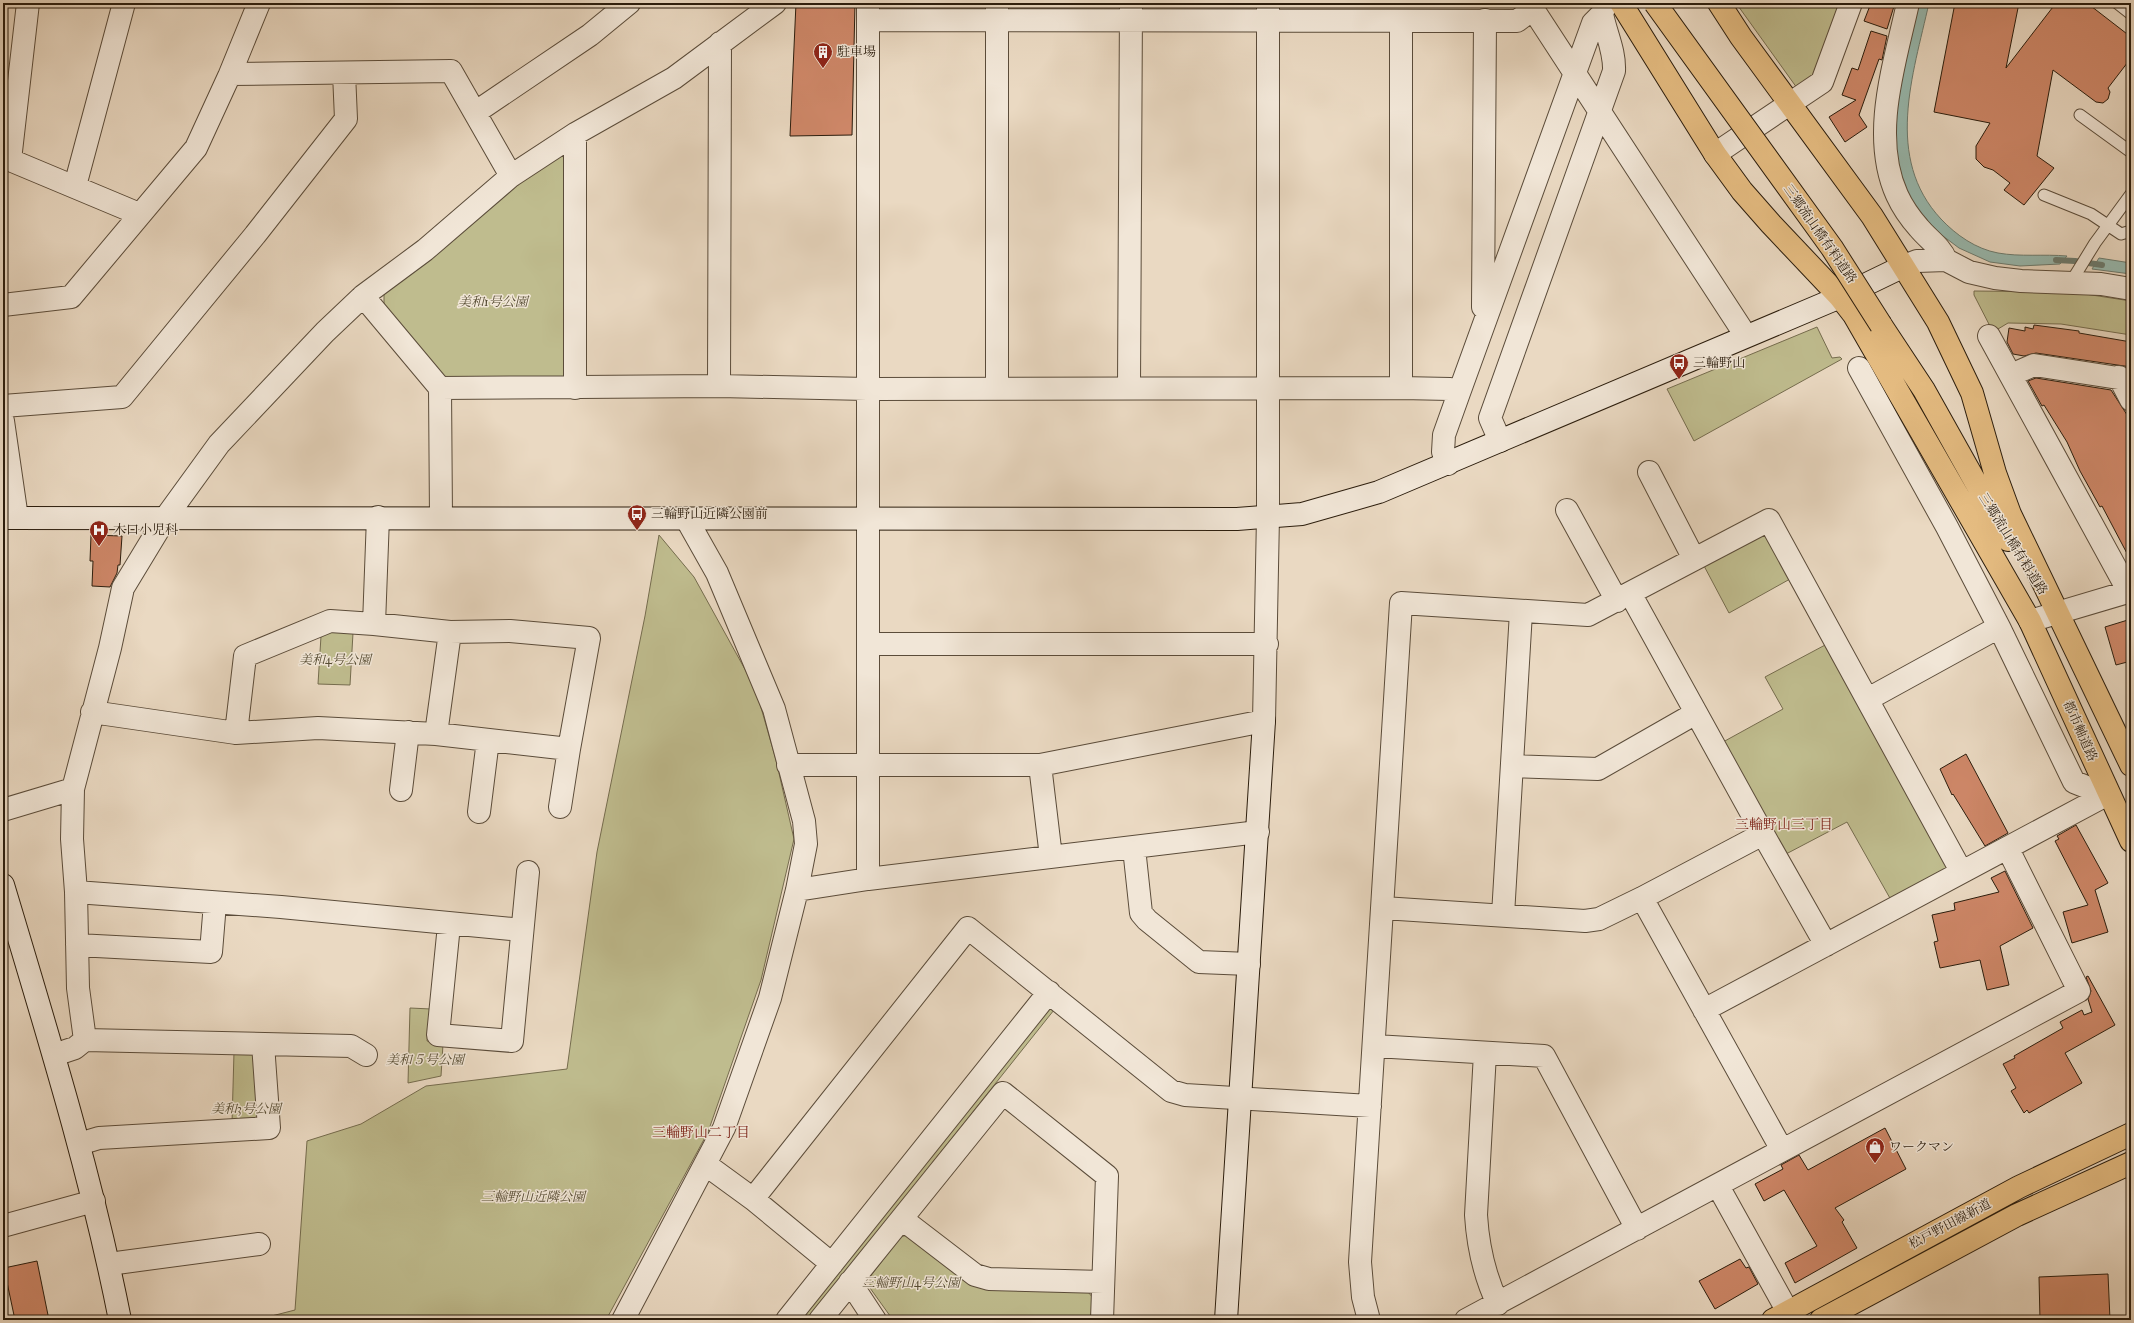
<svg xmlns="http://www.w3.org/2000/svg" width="2134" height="1323" font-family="'IM FELL Double Pica','Noto Serif JP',serif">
<rect width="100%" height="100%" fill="#ead9c2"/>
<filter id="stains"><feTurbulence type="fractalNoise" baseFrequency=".005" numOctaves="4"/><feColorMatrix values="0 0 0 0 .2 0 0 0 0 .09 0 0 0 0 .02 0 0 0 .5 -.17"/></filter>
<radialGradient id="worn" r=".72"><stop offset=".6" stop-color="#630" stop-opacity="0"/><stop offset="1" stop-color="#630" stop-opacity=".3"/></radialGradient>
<path fill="#bfbc8e" stroke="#756c4e" d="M 1736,3 L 1844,3 L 1819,70 L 1797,88 Z
M 558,152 L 569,157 L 569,371 L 562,377 L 450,381 L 438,375 L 384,308 L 384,292 Z
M 1974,291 L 2072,292 L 2131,301 L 2131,335 L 2061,324 L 2008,323 L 1993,332 L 1974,295 Z
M 1817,327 L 1832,358 L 1840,357 L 1842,359 L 1694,441 L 1667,389 Z
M 1759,534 L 1768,537 L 1790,579 L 1729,613 L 1703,564 Z
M 659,535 L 694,577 L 752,682 L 760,704 L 776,760 L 794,839 L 761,980 L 708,1132 L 606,1320 L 256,1320 L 295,1310 L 307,1141 L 361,1124 L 426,1086 L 567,1069 L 597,852 L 645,616 Z
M 331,631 L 353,633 L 350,685 L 318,684 L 321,636 Z
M 1827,644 L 1947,863 L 1945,872 L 1891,900 L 1847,822 L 1786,854 L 1723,742 L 1783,709 L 1765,677 Z
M 410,1008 L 431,1009 L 427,1041 L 443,1044 L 441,1076 L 408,1083 Z
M 1047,1009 L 1054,1010 L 807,1320 L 798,1320 Z
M 234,1052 L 253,1052 L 260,1116 L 254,1122 L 232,1123 Z
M 908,1235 L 974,1285 L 1088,1292 L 1094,1299 L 1093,1320 L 893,1320 L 870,1288 L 870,1277 L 900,1237 Z"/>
<path fill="#98bab0" stroke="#6c7b6f" d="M 1915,3 L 1929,3 C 1913,75 1884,158 1941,219 C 1956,235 1976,249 1998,253 C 2020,257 2044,254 2067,256 L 2060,264 L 2020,266 L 1990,262 L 1959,248 L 1935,230 L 1913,203 L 1902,184 L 1893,146 L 1893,109 Z
M 2099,258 L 2131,263 L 2131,274 L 2092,269 Z"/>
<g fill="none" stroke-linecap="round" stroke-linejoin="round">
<path stroke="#6c7b6f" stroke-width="6" d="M 2056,260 L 2075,261 L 2102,265"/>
</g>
<path fill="#ce8768" stroke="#2b1d0d" d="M 796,3 L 855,3 L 852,135 L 790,136 Z
M 1871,3 L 1895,3 L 1887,29 L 1864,21 Z
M 1955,3 L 2019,3 L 2006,68 L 2056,3 L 2087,3 L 2131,37 L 2131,58 L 2108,88 L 2110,92 L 2108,99 L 2103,103 L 2096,102 L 2053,70 L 2037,156 L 2054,168 L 2024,205 L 2004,190 L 2010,183 L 1993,170 L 1984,167 L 1976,159 L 1976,146 L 1990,123 L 1934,112 Z
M 1871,31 L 1887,36 L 1882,60 L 1879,59 L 1859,115 L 1867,127 L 1845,142 L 1829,117 L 1856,100 L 1842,95 L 1852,68 L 1858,70 Z
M 2034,325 L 2079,331 L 2079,333 L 2131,342 L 2131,367 L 2036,353 L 2024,356 L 2013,354 L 2007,342 L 2009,328 L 2025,331 L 2025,327 L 2033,329 Z
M 2036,378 L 2111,390 L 2131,421 L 2131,561 L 2102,506 L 2100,507 L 2080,471 L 2067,442 L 2044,405 L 2042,406 L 2028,381 Z
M 91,535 L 122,536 L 120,565 L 118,565 L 117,573 L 110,587 L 92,586 L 93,561 L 90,561 Z
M 2131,619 L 2131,661 L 2116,665 L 2105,627 Z
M 1966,754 L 2008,833 L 1985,846 L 1953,794 L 1952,795 L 1940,769 Z
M 2076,825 L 2108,883 L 2095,890 L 2108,932 L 2072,943 L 2063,912 L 2088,905 L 2055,841 L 2059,839 L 2057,836 Z
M 2005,871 L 2033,928 L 2000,946 L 2009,985 L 1987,990 L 1980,960 L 1940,968 L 1934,942 L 1938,941 L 1932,915 L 1955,910 L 1954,903 L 1999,892 L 1991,878 Z
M 2088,976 L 2115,1025 L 2065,1053 L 2082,1083 L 2029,1113 L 2027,1110 L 2024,1113 L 2011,1091 L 2016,1088 L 2003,1064 L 2015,1058 L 2014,1056 L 2063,1028 L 2060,1022 L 2082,1010 L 2084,1015 L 2092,1012 L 2088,999 L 2091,991 L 2086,977 Z
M 1885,1128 L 1906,1169 L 1835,1208 L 1844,1220 L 1842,1222 L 1857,1248 L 1795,1283 L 1785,1263 L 1817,1246 L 1784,1190 L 1764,1201 L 1755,1184 L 1783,1169 L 1781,1165 L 1799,1155 L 1808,1170 Z
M 1740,1259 L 1746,1268 L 1749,1267 L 1758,1284 L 1715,1309 L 1699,1281 Z
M 37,1261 L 49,1320 L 15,1320 L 4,1268 Z
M 2108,1274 L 2110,1320 L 2040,1320 L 2039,1277 Z"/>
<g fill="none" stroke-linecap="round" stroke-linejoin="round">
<g stroke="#5b4c3a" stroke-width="13">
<path id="lane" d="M 2117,3 L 2131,14
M 2080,115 L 2131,152
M 2044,195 L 2091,214 L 2121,234 L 2131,231
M 2071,282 L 2095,243 L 2131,194"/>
</g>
<g stroke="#5b4c3a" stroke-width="24">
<path id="street" d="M 28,3 L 10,160 L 139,214
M 1529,3 L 1746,336
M 1908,3 C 1895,63 1870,135 1897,195 C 1902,206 1911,219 1919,228 C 1928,239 1941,247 1946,260
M 868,20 L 1517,21 L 1533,9
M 230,74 L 451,71 L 511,176
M 476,112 L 590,35 L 629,3
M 1715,154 L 1822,82 L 1851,3
M 75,186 L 124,3
M 1904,266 L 1917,261 L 1946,260 L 1969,272 L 1995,278 L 2021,281 L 2101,284 L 2131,289
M 363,296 L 440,388 L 441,518
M 3,305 L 71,297 L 196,148 L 230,74 L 259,3
M 1483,307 L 1485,20
M 1989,336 L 2129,592
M 1859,368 L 1947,527 L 1999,627 L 2074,782 L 2089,788
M 2011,375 L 2034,365 L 2131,380
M 2119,377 L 2131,400
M 719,386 L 720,43
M 1129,387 L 1131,3
M 440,388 L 719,386 L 867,389 L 1401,388 L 1450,389 L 1459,393
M 575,388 L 575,134
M 997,388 L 997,3
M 1401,388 L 1401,21
M 3,406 L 122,397 L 255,235 L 346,119 L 344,73
M 3,421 L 17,518
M 1500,441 L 1490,418 L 1614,71 C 1615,51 1606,34 1602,14
M 1448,464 L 1443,452 L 1444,435 L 1459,393 L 1593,23 L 1602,14 L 1606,3
M 1649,472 L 1694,559
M 1567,510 L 1617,601
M 378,517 L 374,624 L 330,621 L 245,656 L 236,733 L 318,728 L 436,734 L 450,632
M 2030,621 L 2131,591
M 374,624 L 450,632 L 510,631 L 589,638 L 569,749 L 436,734
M 868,644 L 1267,644
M 1868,699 L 1999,627
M 92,712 L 236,733
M 788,765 L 1040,765 L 1264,721 L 1268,516 L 1268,3
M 1040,765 L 1051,857
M 1512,766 L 1598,769 L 1696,713
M 401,790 L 408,732
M 560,807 L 569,749
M 3,810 L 73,789
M 479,812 L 488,740
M 1763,834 L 1826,945
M 1134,848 L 1141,913 L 1147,920 L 1199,962 L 1249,964
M 868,879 L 868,3
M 797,890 L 868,879 L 1258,832
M 76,892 L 281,907 L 522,930
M 1642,898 L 1782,1150
M 1383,908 L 1585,921 L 1599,919 L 1642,898 L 1763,834 L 1630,593
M 1503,915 L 1521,612
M 449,925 L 438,1035 L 512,1041 L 528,872
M 77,945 L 211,952 L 215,903
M 1704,1010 L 2108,794
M 85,1040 L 351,1046 L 366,1055
M 1375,1046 L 1544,1056 L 1637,1229
M 1485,1053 L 1476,1215 C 1478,1247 1484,1275 1498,1304
M 54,1055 L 75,1048 L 85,1040 L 78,988 L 76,892 L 72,839 L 73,789 L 110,648 L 123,588 L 166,517 L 219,444 L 325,332 L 363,296 L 425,250 L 511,176 L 575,134 L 674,78 L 775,3
M 79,1144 L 99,1138 L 269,1128 L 263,1044
M 705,1164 L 753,1199 L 832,1264
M 1718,1186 L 1788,1312
M 753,1199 L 968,928 L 1171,1091 L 1185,1095 L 1370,1106
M 902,1219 L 975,1275 L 989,1279 L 1103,1282
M 3,1226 L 94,1201
M 109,1264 L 259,1244
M 850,1282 L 875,1320
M 623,1320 L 724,1128 L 770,998 L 797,890 L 806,844 L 804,821 L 774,709 L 717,573 L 686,518
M 787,1320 L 1049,992
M 820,1320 L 1003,1093 L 1107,1176 L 1102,1320
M 1369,1320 L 1363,1297 L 1360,1262 L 1401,603 L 1588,615 L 1769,520 L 1961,871
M 1466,1320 L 2079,991 L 2008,849"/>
</g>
<g stroke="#2b1d0d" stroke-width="24">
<path id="secondary" d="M 3,518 L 1237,519 L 1302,514 L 1379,492 L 1840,297 L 1904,266
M 3,885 C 46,1029 91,1173 120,1320
M 1226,1320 L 1264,721"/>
</g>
<g stroke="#2b1d0d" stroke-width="24">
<path id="primary" d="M 1621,3 L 1715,154 L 1742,191 L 1771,224 L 1840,297 L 1854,315 L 2030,621 L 2131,841
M 1719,3 L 1741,37 L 1872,216 L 1938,322 L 1972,393 L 1995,473 L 2010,514 L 2131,765
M 1881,325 L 1924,390 L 2008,540
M 1773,1320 L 2019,1187 L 2131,1134
M 1821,1320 L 2017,1215 L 2131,1163"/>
</g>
<use href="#lane" stroke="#f1e6d7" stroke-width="11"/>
<use href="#street" stroke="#f1e6d7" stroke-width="22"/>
<use href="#secondary" stroke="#f1e6d7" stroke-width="22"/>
<use href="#primary" stroke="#e5bc81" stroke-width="22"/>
<g stroke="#2b1d0d" stroke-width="24" stroke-linecap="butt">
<path id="primary-bridge" d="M 1655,3 L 1832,248 L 1881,325"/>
</g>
<use href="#primary-bridge" stroke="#e5bc81" stroke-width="22"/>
</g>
<defs>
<g id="building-pin" transform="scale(1)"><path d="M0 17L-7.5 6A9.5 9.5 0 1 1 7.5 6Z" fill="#8f2418" stroke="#f1e6d7"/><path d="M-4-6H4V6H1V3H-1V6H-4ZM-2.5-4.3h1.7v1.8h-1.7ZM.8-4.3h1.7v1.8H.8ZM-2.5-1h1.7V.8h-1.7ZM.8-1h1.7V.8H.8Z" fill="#fff"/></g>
<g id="bus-pin" transform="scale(1)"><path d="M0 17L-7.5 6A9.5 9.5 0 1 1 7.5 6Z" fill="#8f2418" stroke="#f1e6d7"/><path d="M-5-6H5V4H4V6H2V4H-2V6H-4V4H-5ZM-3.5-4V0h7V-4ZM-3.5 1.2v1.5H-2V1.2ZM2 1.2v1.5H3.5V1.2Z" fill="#fff"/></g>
<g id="hospital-pin" transform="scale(1)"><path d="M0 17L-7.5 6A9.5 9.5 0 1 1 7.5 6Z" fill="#8f2418" stroke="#f1e6d7"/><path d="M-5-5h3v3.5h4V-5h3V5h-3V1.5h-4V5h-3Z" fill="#fff"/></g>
<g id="shop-pin" transform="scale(1)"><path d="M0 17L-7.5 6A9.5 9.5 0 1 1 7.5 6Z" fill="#8f2418" stroke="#f1e6d7"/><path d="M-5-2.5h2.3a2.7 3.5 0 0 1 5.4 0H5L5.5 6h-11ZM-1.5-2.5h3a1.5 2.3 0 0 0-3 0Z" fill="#fff"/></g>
</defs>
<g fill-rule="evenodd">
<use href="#building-pin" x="823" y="52"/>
<use href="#bus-pin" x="1679" y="363"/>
<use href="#bus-pin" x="637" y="514"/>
<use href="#hospital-pin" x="99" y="530"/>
<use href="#shop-pin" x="1875" y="1147"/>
</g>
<g text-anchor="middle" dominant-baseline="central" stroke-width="3" stroke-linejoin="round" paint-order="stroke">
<g font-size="13" fill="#2b1d0d" stroke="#f1e6d7" text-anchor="start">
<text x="837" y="52">駐車場</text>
<text x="1693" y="363">三輪野山</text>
<text x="651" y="514">三輪野山近隣公園前</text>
<text x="113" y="530">木口小児科</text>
<text x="1889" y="1147">ワークマン</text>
</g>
<g font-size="13" fill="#2b1d0d" stroke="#f1e6d7">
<text transform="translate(1820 234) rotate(55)">三郷流山橋有料道路</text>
<text transform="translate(2013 544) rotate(58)">三郷流山橋有料道路</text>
<text transform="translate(2080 731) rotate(66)">都市軸道路</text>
<text transform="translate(1950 1224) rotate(-28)">松戸野田線新道</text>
</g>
<g font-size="13" font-style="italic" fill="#574d34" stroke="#f1e6d7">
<text x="493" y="302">美和1号公園</text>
<text x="335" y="660">美和4号公園</text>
<text x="425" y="1060">美和５号公園</text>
<text x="246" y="1109">美和3号公園</text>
<text x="533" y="1197">三輪野山近隣公園</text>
<text x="911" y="1283">三輪野山4号公園</text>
</g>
<g font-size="14" fill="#7a1f14" stroke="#f1e6d7">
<text x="1784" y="824">三輪野山三丁目</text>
<text x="701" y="1132">三輪野山二丁目</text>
</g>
</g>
<rect width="2134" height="1323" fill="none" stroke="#ead9c2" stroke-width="16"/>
<rect x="4" y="4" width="2126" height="1315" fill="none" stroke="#2b1d0d" stroke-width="2"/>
<rect x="8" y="8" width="2118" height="1307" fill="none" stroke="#2b1d0d"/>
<rect width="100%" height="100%" filter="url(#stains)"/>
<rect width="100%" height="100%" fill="url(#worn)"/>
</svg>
